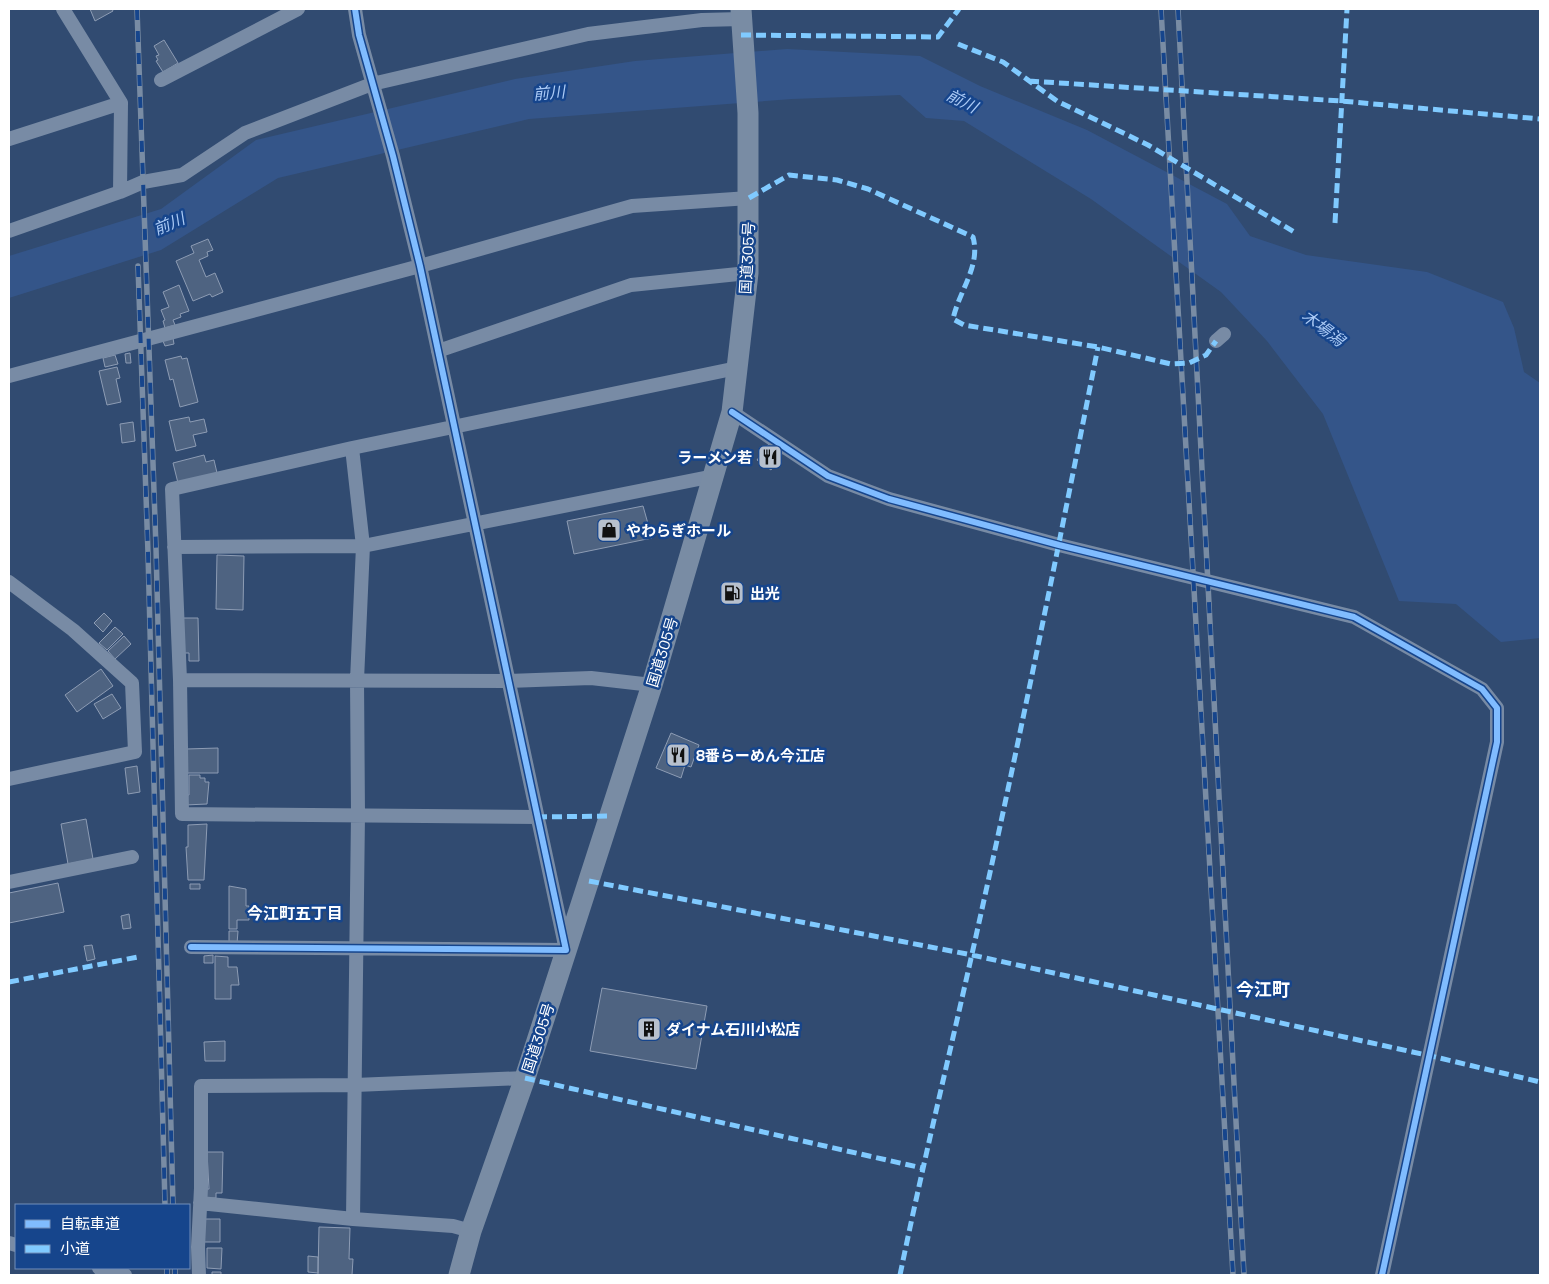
<svg xmlns="http://www.w3.org/2000/svg" width="1549" height="1284" font-family="'Space Grotesk','Noto Sans JP',sans-serif">
<rect width="100%" height="100%" fill="#314b71"/>
<path fill="#345589" d="M 787,49 L 920,56 L 980,86 L 1087,130 L 1227,204 L 1250,236 L 1306,255 L 1427,272 L 1503,302 L 1514,328 L 1524,372 L 1540,383 L 1540,638 L 1501,642 L 1456,604 L 1399,601 L 1323,414 L 1267,341 L 1221,292 L 1091,199 L 964,121 L 926,118 L 900,95 L 792,99 L 529,119 L 278,178 L 161,250 L 9,298 L 9,256 L 161,209 L 256,140 L 515,79 L 635,61 Z"/>
<path fill="#4e6381" stroke="#8d9cb4" d="M 90,9 L 112,9 L 113,11 L 95,21 Z
M 164,40 L 178,63 L 163,72 L 156,61 L 158,60 L 156,56 L 159,55 L 154,46 Z
M 208,239 L 213,250 L 207,252 L 208,256 L 199,260 L 206,277 L 215,273 L 223,292 L 212,297 L 210,294 L 193,301 L 176,261 L 194,253 L 191,246 Z
M 179,285 L 189,311 L 180,314 L 181,317 L 173,320 L 175,325 L 165,328 L 163,321 L 165,320 L 161,310 L 169,307 L 163,292 Z
M 173,338 L 174,344 L 165,346 L 163,341 Z
M 130,353 L 131,363 L 126,363 L 125,354 Z
M 115,355 L 118,364 L 105,367 L 103,358 Z
M 181,356 L 182,359 L 187,358 L 198,402 L 180,407 L 173,379 L 170,380 L 165,360 Z
M 117,367 L 120,378 L 116,379 L 121,402 L 107,405 L 99,371 Z
M 189,417 L 190,422 L 204,419 L 207,432 L 193,435 L 196,446 L 176,451 L 169,421 Z
M 133,422 L 135,441 L 122,443 L 120,424 Z
M 769,444 L 782,454 L 771,470 L 757,460 Z
M 204,455 L 206,462 L 214,460 L 217,473 L 178,483 L 173,463 Z
M 643,506 L 652,538 L 574,554 L 567,521 Z
M 217,555 L 244,556 L 243,610 L 216,609 Z
M 104,613 L 112,621 L 103,632 L 94,623 Z
M 181,618 L 198,618 L 199,661 L 189,661 L 189,653 L 182,653 Z
M 115,627 L 123,634 L 107,650 L 99,643 Z
M 124,636 L 131,644 L 115,659 L 108,651 Z
M 101,669 L 113,686 L 77,712 L 65,695 Z
M 112,694 L 121,708 L 103,719 L 94,704 Z
M 671,733 L 699,745 L 691,767 L 685,765 L 681,778 L 656,768 Z
M 218,748 L 218,773 L 187,773 L 186,749 Z
M 137,766 L 140,792 L 128,794 L 125,768 Z
M 189,775 L 200,775 L 200,778 L 205,778 L 205,782 L 209,782 L 207,804 L 185,805 L 185,795 L 189,795 Z
M 86,819 L 93,859 L 68,864 L 61,824 Z
M 207,824 L 204,880 L 188,880 L 186,847 L 188,847 L 188,825 Z
M 58,883 L 64,912 L 9,923 L 9,893 Z
M 190,884 L 200,884 L 200,889 L 190,889 Z
M 229,886 L 246,889 L 246,906 L 249,906 L 249,920 L 237,920 L 237,929 L 229,929 Z
M 129,914 L 131,928 L 123,929 L 121,916 Z
M 229,931 L 238,931 L 237,944 L 229,944 Z
M 92,945 L 95,959 L 87,961 L 84,946 Z
M 213,955 L 213,963 L 204,963 L 204,956 Z
M 215,956 L 228,957 L 228,967 L 237,967 L 239,985 L 231,985 L 231,999 L 215,999 Z
M 602,988 L 707,1006 L 696,1069 L 590,1051 Z
M 225,1041 L 225,1061 L 205,1061 L 204,1042 Z
M 207,1152 L 223,1152 L 222,1193 L 216,1193 L 216,1198 L 205,1198 L 206,1189 L 209,1189 Z
M 204,1219 L 220,1219 L 220,1242 L 204,1242 Z
M 319,1227 L 350,1228 L 349,1259 L 353,1259 L 352,1275 L 318,1275 Z
M 207,1248 L 222,1248 L 221,1269 L 207,1268 Z
M 308,1256 L 318,1257 L 318,1273 L 308,1272 Z
M 212,1272 L 221,1272 L 221,1275 L 212,1275 Z"/>
<g fill="none" stroke-linecap="round" stroke-linejoin="round">
<path stroke="#788ba5" stroke-width="14" d="M 63,9 L 121,103 L 120,192
M 161,80 L 298,9
M 9,139 L 121,103
M 9,231 L 120,192 L 143,182 L 182,175 L 245,133 L 372,84 L 588,34 L 702,20 L 742,19
M 1216,341 L 1224,334
M 438,351 L 631,285 L 748,273
M 9,376 L 420,266 L 632,206 L 749,198
M 732,412 L 828,476 L 889,499 L 1059,545 L 1354,617 L 1482,689 L 1497,708 L 1497,742 L 1382,1275
M 352,448 L 172,489 L 180,680 L 182,814 L 537,817
M 174,547 L 363,546 L 714,476
M 9,582 L 73,630 L 132,683 L 135,752 L 9,779
M 180,680 L 508,681 L 591,678 L 652,685
M 9,882 L 132,857
M 191,947 L 566,950 L 420,266 L 393,156 L 359,35 L 355,9
M 200,1203 L 353,1219 L 453,1226 L 471,1231
M 353,1219 L 358,814 L 357,680 L 363,546 L 352,448 L 737,368
M 9,1243 L 16,1245
M 99,1268 L 125,1275
M 199,1275 L 198,1247 L 201,1188 L 201,1086 L 355,1085 L 525,1078"/>
<path stroke="#798ca4" stroke-width="21" d="M 459,1275 L 471,1231 L 525,1078 L 652,685 L 732,412 L 748,273 L 748,113 L 741,9"/>
<g stroke="#798ca4" stroke-width="5.5">
<path id="rail" d="M 137,9 L 156,548 L 173,1205
M 1161,9 L 1233,1275
M 1178,9 L 1244,1275
M 138,266 L 148,553 L 165,1205
M 167,1268 L 167,1275
M 175,1268 L 175,1275"/>
</g>
<use href="#rail" stroke="#16458c" stroke-width="4" stroke-dasharray="11" stroke-linecap="butt"/>
<path stroke="#80caff" stroke-width="5" stroke-dasharray="10 5" stroke-linecap="butt" d="M 741,35 L 938,37 L 959,9
M 958,44 L 1003,62 L 1057,101 L 1148,145 L 1296,233
M 1029,81 L 1341,101 L 1540,119
M 749,198 L 789,175 L 837,180 L 868,189 L 973,237 C 981,266 959,291 953,319 L 964,325 L 1098,347 L 1171,364 L 1189,363 L 1206,355 L 1216,341
M 1335,223 L 1347,9
M 537,817 L 610,816
M 589,881 L 972,955 L 1431,1056 L 1540,1082
M 9,982 L 138,957
M 525,1078 L 922,1168
M 900,1275 C 922,1168 948,1061 972,954 C 1017,753 1058,550 1098,347"/>
<g stroke="#16458c" stroke-width="9">
<path id="cycleway" d="M 732,412 L 828,476 L 889,499 L 1059,545 L 1354,617 L 1482,689 L 1497,708 L 1497,742 L 1382,1275
M 191,947 L 566,950 L 420,266 L 393,156 L 359,35 L 355,9"/>
</g>
<use href="#cycleway" stroke="#80bcff" stroke-width="6"/>
</g>
<defs>
<g id="restaurant-square" transform="scale(1.25)"><rect x="-9" y="-9" width="18" height="18" rx="4" fill="#b7c0cd" stroke="#16458c"/><path d="M-5-6h1v4h1v-4h1v4h1v-4h1v5L-1.5 .5V6h-2V.5L-5-1ZM5-6V6H3V1.5H1.5Q1.5-4 5-6Z" fill="#111"/></g>
<g id="shop-square" transform="scale(1.25)"><rect x="-9" y="-9" width="18" height="18" rx="4" fill="#b7c0cd" stroke="#16458c"/><path d="M-5-2.5h2.3a2.7 3.5 0 0 1 5.4 0H5L5.5 6h-11ZM-1.5-2.5h3a1.5 2.3 0 0 0-3 0Z" fill="#111"/></g>
<g id="fuel-square" transform="scale(1.25)"><rect x="-9" y="-9" width="18" height="18" rx="4" fill="#b7c0cd" stroke="#16458c"/><path d="M-5.5-6h7V0h2V4h1.3V-2.5L3-4.5l.8-.8L6-3V5H2.5V1h-1V6h-7ZM-4.2-4.7v3.2H.2V-4.7Z" fill="#111"/></g>
<g id="building-square" transform="scale(1.25)"><rect x="-9" y="-9" width="18" height="18" rx="4" fill="#b7c0cd" stroke="#16458c"/><path d="M-4-6H4V6H1V3H-1V6H-4ZM-2.5-4.3h1.7v1.8h-1.7ZM.8-4.3h1.7v1.8H.8ZM-2.5-1h1.7V.8h-1.7ZM.8-1h1.7V.8H.8Z" fill="#111"/></g>
</defs>
<g fill-rule="evenodd">
<use href="#restaurant-square" x="770" y="457"/>
<use href="#shop-square" x="609" y="530"/>
<use href="#fuel-square" x="732" y="593"/>
<use href="#restaurant-square" x="678" y="755"/>
<use href="#building-square" x="649" y="1029"/>
</g>
<g text-anchor="middle" dominant-baseline="central" stroke-width="5" stroke-linejoin="round" paint-order="stroke">
<g font-size="15" fill="#fff" stroke="#16458c">
<text transform="translate(747 258) rotate(-87)">国道305号</text>
<text transform="translate(662 652) rotate(-73)">国道305号</text>
<text transform="translate(538 1038) rotate(-72)">国道305号</text>
</g>
<g font-size="15" font-weight="bold" fill="#fff" stroke="#16458c" text-anchor="start">
<text x="752" y="457" text-anchor="end">ラーメン若</text>
<text x="626" y="530">やわらぎホール</text>
<text x="750" y="593">出光</text>
<text x="696" y="755">8番らーめん今江店</text>
<text x="666" y="1029">ダイナム石川小松店</text>
</g>
<g font-size="16" font-style="italic" fill="#accbf6" stroke="#16458c">
<text transform="translate(549 93) rotate(-5)">前川</text>
<text transform="translate(962 101) rotate(27)">前川</text>
<text transform="translate(169 224) rotate(-23)">前川</text>
<text transform="translate(1323 328) rotate(37)">木場潟</text>
</g>
<g font-size="16" font-weight="bold" fill="#fff" stroke="#16458c">
<text x="295" y="913">今江町五丁目</text>
</g>
<g font-size="18" font-weight="bold" fill="#fff" stroke="#16458c">
<text x="1263" y="989">今江町</text>
</g>
</g>
<rect width="1549" height="1284" fill="none" stroke="#ffffff" stroke-width="20"/>
<rect x="15" y="1204" width="175" height="65" fill="#16458c" stroke="#738fba"/>
<rect x="25" y="1220" width="25" height="8" fill="#80bcff" stroke="#738fba"/>
<text x="60" y="1229" font-size="15" fill="#ffffff">自転車道</text>
<rect x="25" y="1245" width="25" height="8" fill="#80caff" stroke="#738fba"/>
<text x="60" y="1254" font-size="15" fill="#ffffff">小道</text>
</svg>
